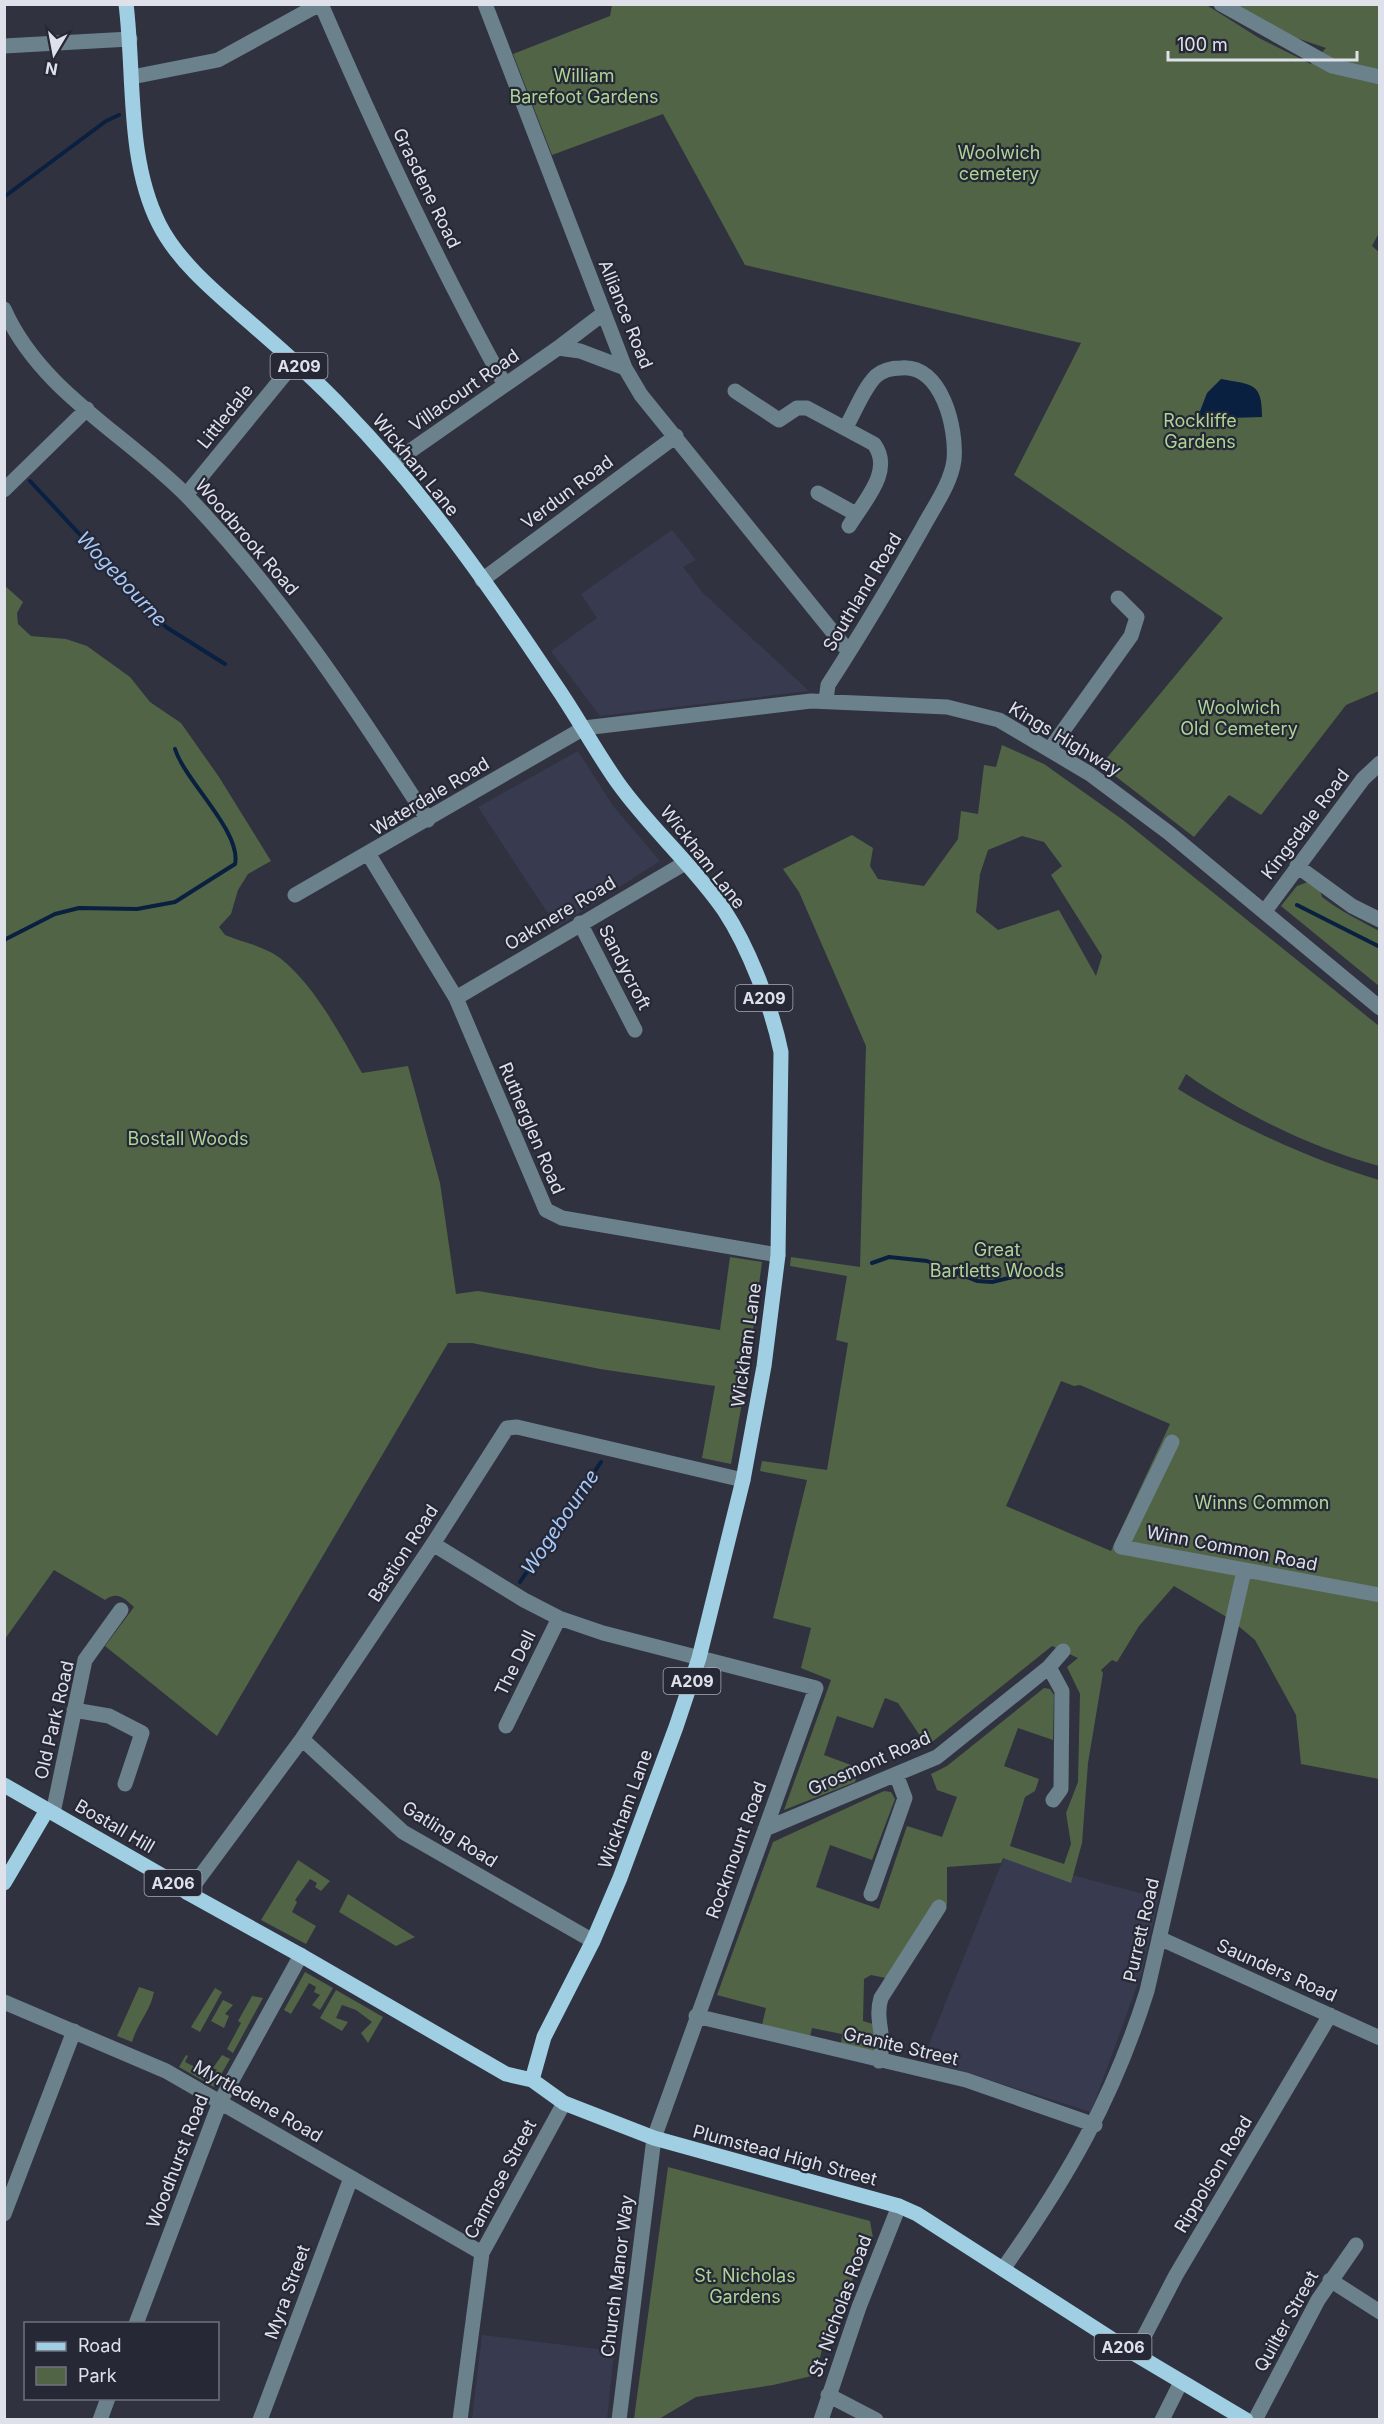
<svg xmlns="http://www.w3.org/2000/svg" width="1384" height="2424" font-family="Inter,sans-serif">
<rect width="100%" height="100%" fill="#303240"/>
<path fill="#383b4f" d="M 672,530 L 696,560 L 683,567 L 703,593 L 809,691 L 600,716 L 551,651 L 597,618 L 581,594 Z
M 578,751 L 613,806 L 660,861 L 557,927 L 478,807 Z
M 1004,1857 L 1159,1898 L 1142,1972 L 1091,2112 L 923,2059 Z
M 482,2335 L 614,2351 L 607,2419 L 472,2419 Z"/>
<path fill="#516446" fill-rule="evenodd" d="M 1205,4 L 1259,38 L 1311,64 L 1326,48 L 1270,29 L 1221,5 L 1379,5 L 1380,231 L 1372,246 L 1380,253 L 1379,691 L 1346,705 L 1261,815 L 1229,795 L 1194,837 L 1101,765 L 1223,618 L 1014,475 L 1081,343 L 745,265 L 663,114 L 552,155 L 513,54 L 610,16 L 612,5 Z
M 5,586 L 23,602 L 17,613 L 18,624 L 31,636 L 66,639 L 87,646 L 130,677 L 150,702 L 181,723 L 219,777 L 271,861 L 248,874 L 238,890 L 231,914 L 219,927 L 225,935 C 242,942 266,947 280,958 C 315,986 340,1034 362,1073 L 408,1066 L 440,1183 L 456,1294 L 478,1291 L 720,1330 L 730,1257 L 762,1262 L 748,1369 L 731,1464 L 702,1458 L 715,1386 L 600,1369 L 472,1343 L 448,1343 L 217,1736 L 105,1646 L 134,1607 C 124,1598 117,1591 105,1600 L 54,1570 L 5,1639 Z
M 1002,745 L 1044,764 L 1123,820 L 1379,1026 L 1379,1166 C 1313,1148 1242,1114 1186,1074 L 1178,1089 C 1238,1126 1311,1160 1379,1180 L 1379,1779 L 1301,1764 L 1296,1715 L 1255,1640 L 1230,1619 L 1174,1586 L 1139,1626 L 1117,1662 L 1112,1660 L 1101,1670 L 1103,1673 L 1088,1763 L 1082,1843 L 1071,1883 L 1003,1858 L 1001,1863 L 947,1867 L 947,1905 L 934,1903 L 886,1978 L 871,1975 L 864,1979 L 863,2021 L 873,2024 L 875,2049 L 870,2051 L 841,2045 L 842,2034 L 812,2028 L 810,2037 L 762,2025 L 766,2008 L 717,1995 L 773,1842 L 884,1791 L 891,1792 L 895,1799 L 872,1860 L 830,1845 L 816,1887 L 879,1909 L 907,1826 L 942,1837 L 957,1797 L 937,1790 L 931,1774 L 947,1766 L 1044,1688 L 1050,1689 L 1054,1695 L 1053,1740 L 1018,1728 L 1004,1766 L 1039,1779 L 1035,1791 L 1025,1797 L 1010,1846 L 1064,1864 L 1071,1844 L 1066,1813 L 1078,1782 L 1080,1694 L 1067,1667 L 1078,1658 L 1052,1646 L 927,1746 L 898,1703 L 885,1698 L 873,1728 L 837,1716 L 824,1755 L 859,1768 L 855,1782 L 784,1810 L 831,1680 L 801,1668 L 811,1628 L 773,1618 L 807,1480 L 760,1471 L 762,1461 L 827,1470 L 848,1343 L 836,1340 L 847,1276 L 790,1266 L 791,1257 L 860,1267 L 866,1046 L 799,892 L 783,869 L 852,835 L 873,848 L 870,866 L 878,879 L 924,886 L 958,839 L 961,811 L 978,814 L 984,765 L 996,767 ZM 1022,836 L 1044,842 L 1062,866 L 1051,875 L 1102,956 L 1096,976 L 1059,910 L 998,930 L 976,912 L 980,874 L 988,850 ZM 1061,1381 L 1074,1386 L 1080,1385 L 1170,1424 L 1111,1551 L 1006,1506 Z
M 1308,882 L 1320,890 L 1322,897 C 1340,911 1359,920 1379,931 L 1379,986 L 1281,906 L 1297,886 Z
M 298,1860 L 330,1881 L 321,1891 L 315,1887 L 317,1883 L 310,1879 L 295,1900 L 297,1902 L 292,1912 L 316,1926 L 306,1944 L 261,1920 Z
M 348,1894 L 415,1937 L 396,1946 L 339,1912 Z
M 305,1972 L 333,1988 L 320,2010 L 312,2005 L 320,1995 L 314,1992 L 316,1987 L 309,1983 L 291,2014 L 284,2010 Z
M 139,1987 L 154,1992 C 150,2012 138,2022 132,2042 L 117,2036 Z
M 215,1988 L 222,1992 L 200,2032 L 191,2027 Z
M 336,1990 L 383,2017 L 368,2043 L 361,2033 L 372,2022 L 356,2010 L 342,2005 L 336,2018 L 348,2022 L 342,2031 L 320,2018 Z
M 252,1996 L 263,1998 L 233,2053 L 227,2049 L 241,2023 L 238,2021 Z
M 223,2000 L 233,2005 L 225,2014 L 229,2016 L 224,2028 L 211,2021 Z
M 186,2055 L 188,2056 L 185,2062 L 213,2076 L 217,2070 L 213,2068 L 222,2055 L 230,2059 L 214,2087 L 179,2067 Z
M 668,2167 L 870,2221 L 873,2238 L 826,2332 L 816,2375 L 773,2385 L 696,2397 L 659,2419 L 634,2419 Z"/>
<path fill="#092041" d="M 1221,379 C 1253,385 1262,382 1262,417 L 1197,419 L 1207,393 Z"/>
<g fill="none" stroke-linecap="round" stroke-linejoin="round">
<path stroke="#092041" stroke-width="4" d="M 4,197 L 106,121 L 119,115
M 30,481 L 166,627 L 225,664
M 1297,905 L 1380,947
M 4,940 L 55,914 L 79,908 L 137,909 L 175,902 L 235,864 C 242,832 185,781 175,749
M 872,1263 L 889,1257 L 927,1261 L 977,1281 L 992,1282 L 1063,1265
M 520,1582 L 601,1462"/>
<path stroke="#6b818b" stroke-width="15" d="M 321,4 C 377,134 437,262 505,385
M 485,4 L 625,368 L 641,395 L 849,652
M 1221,4 L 1332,66 L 1380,77
M 4,46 L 130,39
M 132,77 L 218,60 L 320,4
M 4,309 C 40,391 126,434 187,496 C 281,594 355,706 428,820
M 558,348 L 604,313
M 735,391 L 779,420 L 797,408 L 807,408 L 874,444 C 894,471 864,501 849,526
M 393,463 L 558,348 L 580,351 L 625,368
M 4,490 L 87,409
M 818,493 L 856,514
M 186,495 L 295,362
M 482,580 L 676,436
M 826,700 L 828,685 C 861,634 892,582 922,529 C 933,508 951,484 954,460 C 957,429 942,364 901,368 C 892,368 883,370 876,376 C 863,389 855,412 846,427
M 1050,749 L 1131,636 L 1137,617 L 1118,598
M 369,855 L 456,998 L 546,1210 L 562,1218 L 778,1255
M 1297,866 L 1352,906 L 1380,920
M 295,895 L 584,728 L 811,701 L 947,707 L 999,720 L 1090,774 L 1169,833 L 1380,1008
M 1265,911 L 1363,779 L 1380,763
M 580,923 L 635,1030
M 456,998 L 685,863
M 1172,1442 L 1121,1547 L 1380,1595
M 433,1544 L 524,1600 L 559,1618 L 603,1633 L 816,1688 L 654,2138 L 619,2420
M 1049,1667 L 1062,1691 L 1061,1789 L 1053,1800
M 74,1710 L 109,1716 L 142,1733 L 125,1784
M 506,1726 L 559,1618
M 302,1739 L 403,1832 L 593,1941
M 53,1813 L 85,1660 L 121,1610
M 765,1829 L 937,1757 L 1049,1667 L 1063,1651
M 188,1893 L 302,1739 L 433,1544 L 507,1428 L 517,1427 L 743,1480
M 871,1894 L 905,1798 L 896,1774
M 1159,1938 L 1380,2038
M 4,2002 L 166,2071 L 482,2253
M 696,2016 L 966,2080 L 1095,2125
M 879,2061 C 887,2036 874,2021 881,1998 L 939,1907
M 4,2214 L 74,2031
M 1003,2269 C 1068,2177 1113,2099 1147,1991 L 1244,1571
M 1330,2280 L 1380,2312
M 136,2324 L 220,2102 L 301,1955
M 1135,2354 L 1176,2275 L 1330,2015
M 828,2395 L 876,2420
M 100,2420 L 108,2398
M 260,2420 L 351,2178
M 460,2420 L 482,2253 L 564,2103
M 821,2420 L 859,2307 L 899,2206
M 1162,2420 L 1181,2382
M 1255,2420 L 1318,2300 L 1356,2245"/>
<path stroke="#a0cfe4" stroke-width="15" d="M 126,4 C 135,76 126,158 159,224 C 179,264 221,297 254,326 C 286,354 318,382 347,413 C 426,495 493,591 556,686 C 578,718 596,752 618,783 C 650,828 693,865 724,910 C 749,948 772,1008 781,1052 L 778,1255 L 764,1366 L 743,1480 L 699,1658 L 676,1727 L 620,1878 L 593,1941 L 544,2037 L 532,2080
M 4,1785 L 168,1879 L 188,1893 L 302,1956 L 506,2074 L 532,2080 L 564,2103 L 654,2138 L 899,2206 L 917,2214 L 1135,2354 L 1246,2420
M 4,1883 L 47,1810"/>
</g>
<g text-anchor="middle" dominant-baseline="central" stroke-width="4.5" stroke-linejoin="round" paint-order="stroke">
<g fill="#262836" stroke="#a8aab4" stroke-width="1.5">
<rect x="270.5" y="353" width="57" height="26" rx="4.5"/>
<rect x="735.5" y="985" width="57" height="26" rx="4.5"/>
<rect x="663.5" y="1668" width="57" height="26" rx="4.5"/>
<rect x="144.5" y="1870" width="57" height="26" rx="4.5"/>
<rect x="1094.5" y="2334" width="57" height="26" rx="4.5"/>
</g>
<g font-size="16" font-weight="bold" fill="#dfe1ea">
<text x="299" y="366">A209</text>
<text x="764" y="998">A209</text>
<text x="692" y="1681">A209</text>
<text x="173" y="1883">A206</text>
<text x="1123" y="2347">A206</text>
</g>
<g font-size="18" fill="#add594" stroke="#262836">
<text x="584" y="75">William<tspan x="584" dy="21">Barefoot Gardens</tspan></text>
<text x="999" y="152">Woolwich<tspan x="999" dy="21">cemetery</tspan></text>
<text x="1200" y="420">Rockliffe<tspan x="1200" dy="21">Gardens</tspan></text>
<text x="1239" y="707">Woolwich<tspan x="1239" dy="21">Old Cemetery</tspan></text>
<text x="188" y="1138">Bostall Woods</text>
<text x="997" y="1249">Great<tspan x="997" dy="21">Bartletts Woods</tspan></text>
<text x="1262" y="1502">Winns Common</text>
<text x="745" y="2275">St. Nicholas<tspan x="745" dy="21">Gardens</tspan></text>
</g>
<g font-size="18" fill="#dfe1ea" stroke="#262836">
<text transform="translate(427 188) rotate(64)">Grasdene Road</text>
<text transform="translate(626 314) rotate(68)">Alliance Road</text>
<text transform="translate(464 390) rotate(-35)">Villacourt Road</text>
<text transform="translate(225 416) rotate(-51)">Littledale</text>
<text transform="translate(416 465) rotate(51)">Wickham Lane</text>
<text transform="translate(567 492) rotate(-37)">Verdun Road</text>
<text transform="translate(247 537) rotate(49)">Woodbrook Road</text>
<text transform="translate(862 592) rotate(-59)">Southland Road</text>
<text transform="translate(1065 739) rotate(31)">Kings Highway</text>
<text transform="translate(430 796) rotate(-31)">Waterdale Road</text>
<text transform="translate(1305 824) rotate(-53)">Kingsdale Road</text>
<text transform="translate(703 857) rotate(52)">Wickham Lane</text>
<text transform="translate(560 913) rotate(-31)">Oakmere Road</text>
<text transform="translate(625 967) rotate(63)">Sandycroft</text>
<text transform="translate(532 1128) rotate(67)">Rutherglen Road</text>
<text transform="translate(746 1345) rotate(-82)">Wickham Lane</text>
<text transform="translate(1232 1548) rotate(11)">Winn Common Road</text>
<text transform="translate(403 1553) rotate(-57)">Bastion Road</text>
<text transform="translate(515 1663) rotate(-64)">The Dell</text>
<text transform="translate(54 1720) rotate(-77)">Old Park Road</text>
<text transform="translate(869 1763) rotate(-24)">Grosmont Road</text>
<text transform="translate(625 1809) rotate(-70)">Wickham Lane</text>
<text transform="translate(115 1826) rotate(30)">Bostall Hill</text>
<text transform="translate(450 1834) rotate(32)">Gatling Road</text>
<text transform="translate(736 1850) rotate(-70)">Rockmount Road</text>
<text transform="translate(1141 1930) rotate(-77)">Purrett Road</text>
<text transform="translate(1277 1970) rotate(24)">Saunders Road</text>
<text transform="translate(901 2046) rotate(13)">Granite Street</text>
<text transform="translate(258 2101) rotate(30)">Myrtledene Road</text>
<text transform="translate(785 2155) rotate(15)">Plumstead High Street</text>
<text transform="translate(177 2161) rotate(-69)">Woodhurst Road</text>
<text transform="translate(1213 2174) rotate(-59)">Rippolson Road</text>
<text transform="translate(500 2179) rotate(-62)">Camrose Street</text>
<text transform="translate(617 2276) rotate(-83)">Church Manor Way</text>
<text transform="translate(287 2292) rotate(-70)">Myra Street</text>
<text transform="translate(840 2306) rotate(-70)">St. Nicholas Road</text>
<text transform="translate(1286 2321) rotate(-61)">Quilter Street</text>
</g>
<g font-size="20" font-style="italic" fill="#a6c9f9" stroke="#262836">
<text transform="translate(122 579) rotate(47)">Wogebourne</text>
<text transform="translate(560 1522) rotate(-56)">Wogebourne</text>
</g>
</g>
<rect width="1384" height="2424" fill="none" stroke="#dfe1ea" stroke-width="12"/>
<rect x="24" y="2322" width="195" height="78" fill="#262836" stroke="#70727e" stroke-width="1.5"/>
<rect x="36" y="2342" width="30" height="9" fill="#a0cfe4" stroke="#70727e" stroke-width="1.5"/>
<text x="78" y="2352" font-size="18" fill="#dfe1ea">Road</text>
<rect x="36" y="2367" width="30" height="18" fill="#516446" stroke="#70727e" stroke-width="1.5"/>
<text x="78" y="2382" font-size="18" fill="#dfe1ea">Park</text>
<g transform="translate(54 54) rotate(190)" stroke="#262836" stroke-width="4.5" paint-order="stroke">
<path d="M0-4.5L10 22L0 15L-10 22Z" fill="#dfe1ea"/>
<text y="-9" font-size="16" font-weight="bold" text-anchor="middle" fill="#dfe1ea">N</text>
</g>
<path d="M1168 51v9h189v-9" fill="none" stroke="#dfe1ea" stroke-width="3"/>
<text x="1177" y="51" font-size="18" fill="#dfe1ea" stroke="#262836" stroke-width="4.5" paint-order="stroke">100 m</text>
</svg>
